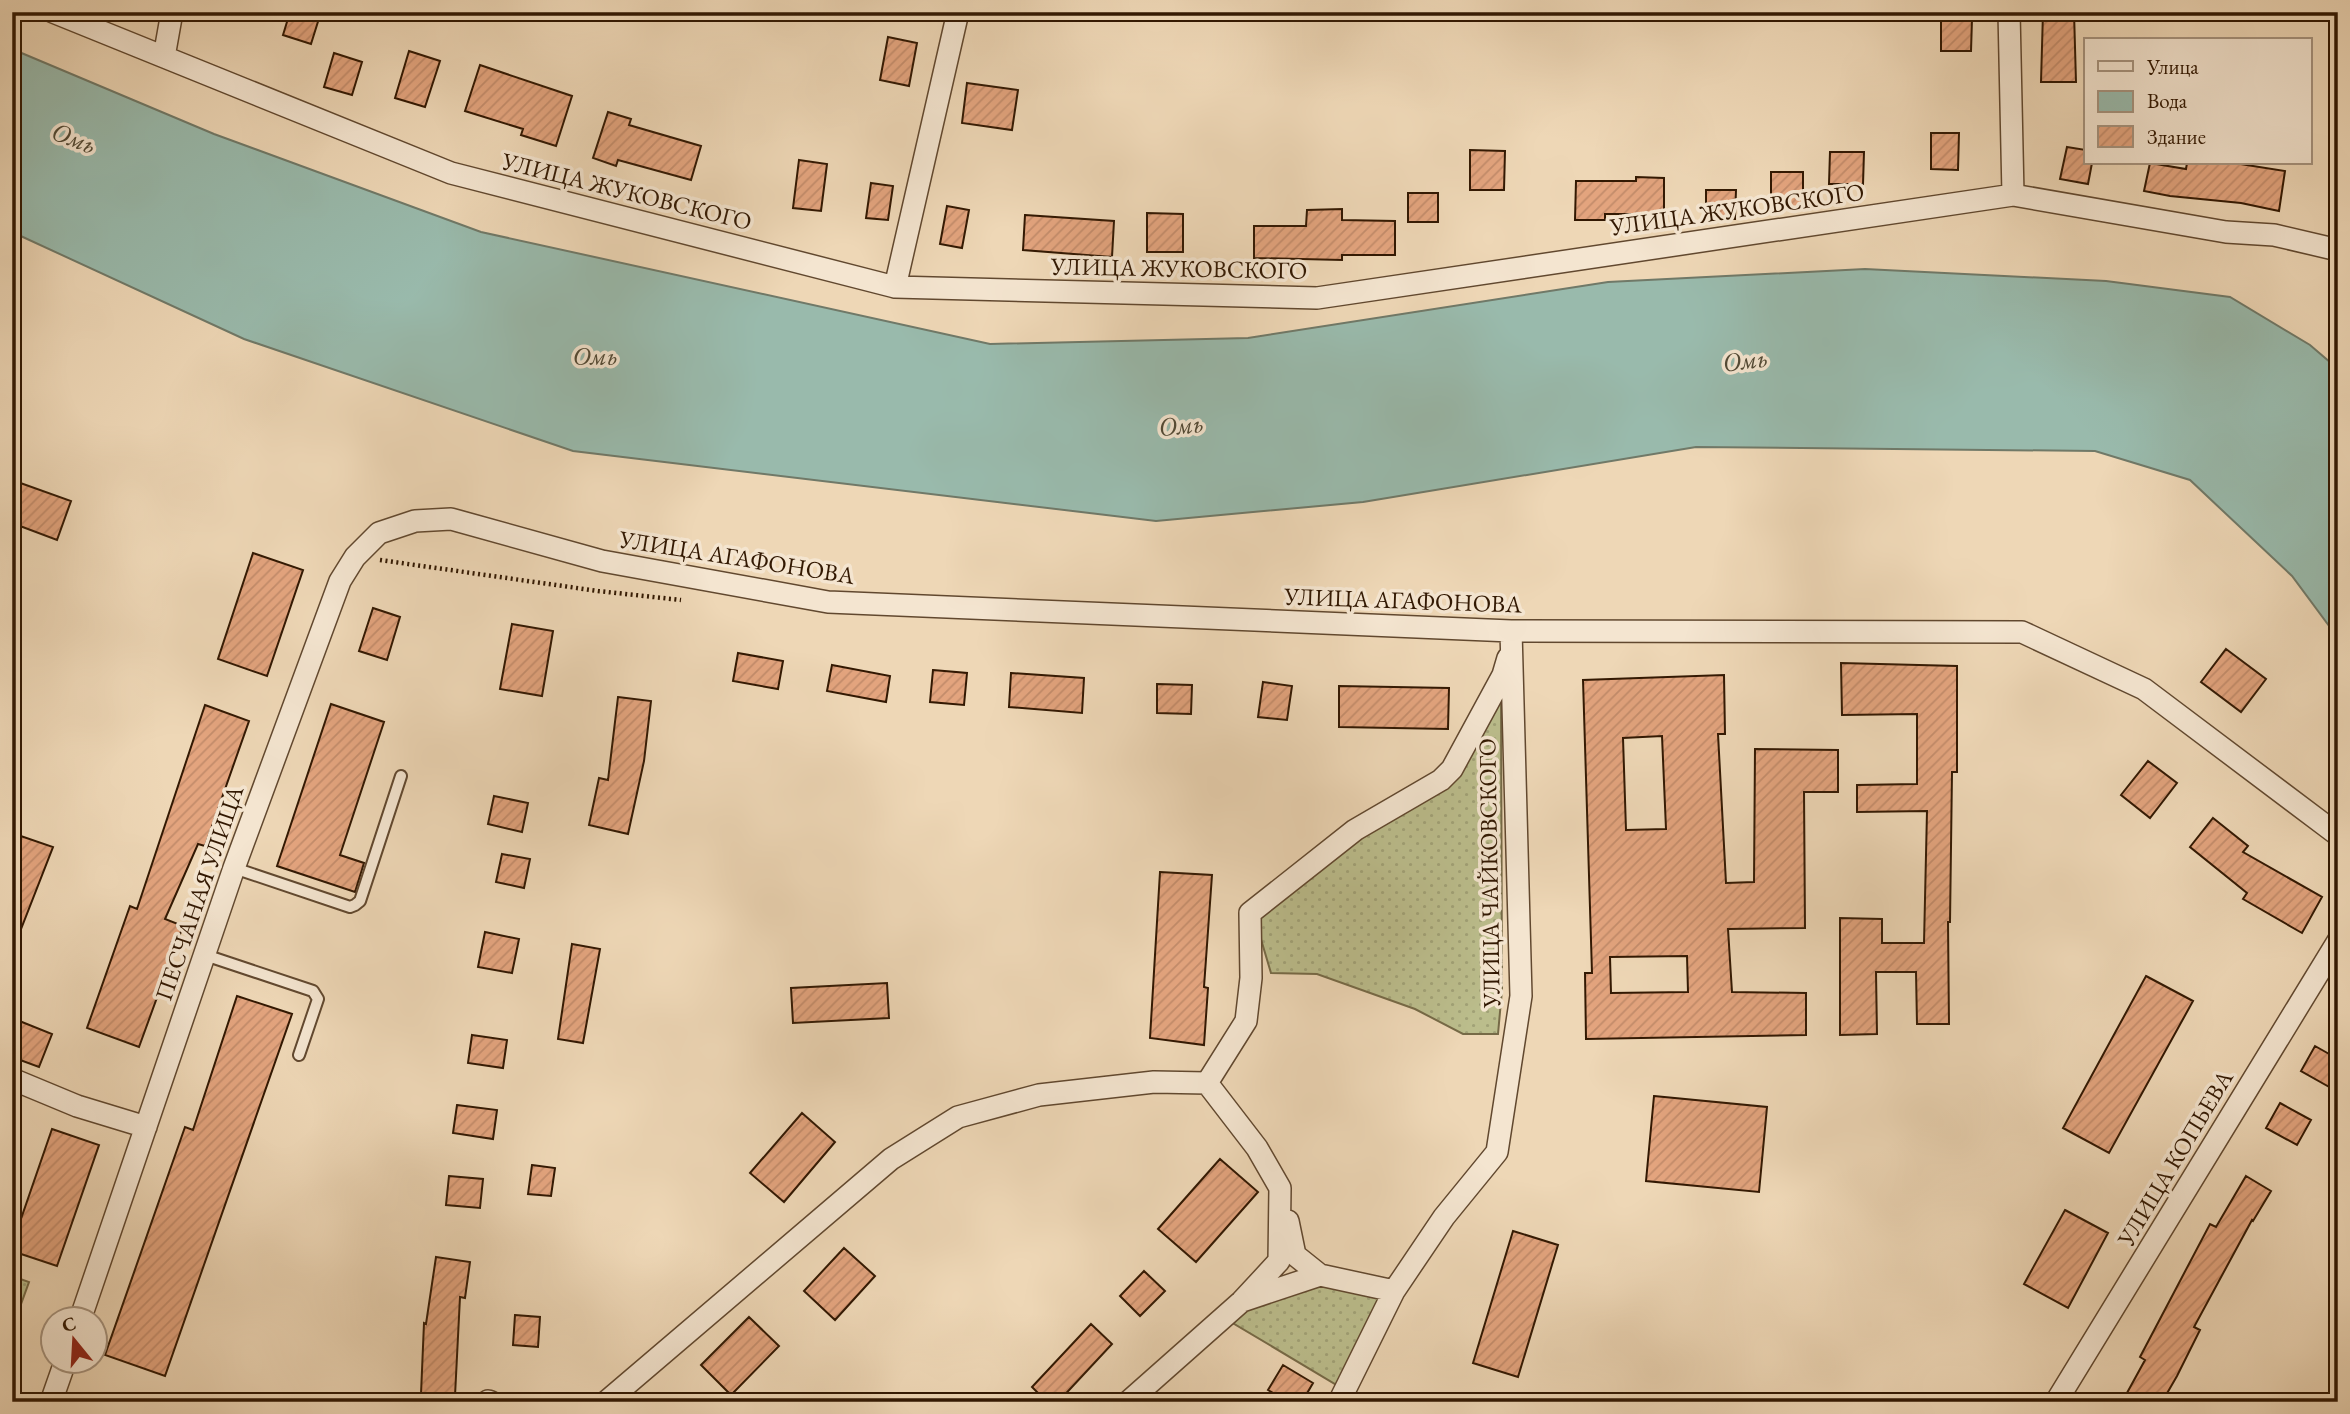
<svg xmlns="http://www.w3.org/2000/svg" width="2350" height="1414" font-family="'EB Garamond',serif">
<defs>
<pattern id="grass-dots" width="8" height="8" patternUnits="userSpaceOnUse" patternTransform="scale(1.75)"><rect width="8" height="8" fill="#bbbd8c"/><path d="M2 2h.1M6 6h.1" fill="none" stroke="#a1a277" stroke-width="1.8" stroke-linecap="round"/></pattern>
<pattern id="building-hatch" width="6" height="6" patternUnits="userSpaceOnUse" patternTransform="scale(1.75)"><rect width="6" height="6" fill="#e3a47e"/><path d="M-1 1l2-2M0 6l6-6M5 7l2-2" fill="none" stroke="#c38c6b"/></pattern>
</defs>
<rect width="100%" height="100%" fill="#eed7b6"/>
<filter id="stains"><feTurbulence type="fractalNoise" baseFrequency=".00286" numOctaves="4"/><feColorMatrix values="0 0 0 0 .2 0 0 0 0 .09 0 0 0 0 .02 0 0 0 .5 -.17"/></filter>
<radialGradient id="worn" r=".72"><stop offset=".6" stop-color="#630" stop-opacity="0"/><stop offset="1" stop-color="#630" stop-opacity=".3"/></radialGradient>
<path fill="url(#grass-dots)" stroke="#766a47" stroke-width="2" d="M 1501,689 L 1502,990 L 1498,1034 L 1463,1034 L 1415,1009 L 1317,974 L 1271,973 L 1255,919 L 1367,830 L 1449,781 Z
M 12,1276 L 29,1282 L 12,1329 Z
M 1320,1280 L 1389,1293 L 1340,1387 L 1231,1322 L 1247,1305 Z"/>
<path fill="#99baac" stroke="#707968" stroke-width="2" d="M 12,49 L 214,134 L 481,232 L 990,344 L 1248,338 L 1608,282 L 1865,269 L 2106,281 L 2230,297 L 2310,345 L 2338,369 L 2338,638 L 2292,576 L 2190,480 L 2095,451 L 1696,447 L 1363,502 L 1156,521 L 573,451 L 244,339 L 12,232 Z"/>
<path fill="url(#building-hatch)" stroke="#321802" stroke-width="2" fill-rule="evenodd" d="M 290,12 L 321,12 L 311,44 L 283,35 Z
M 2043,12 L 2074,12 L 2076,82 L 2041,82 Z
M 1941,19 L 1972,19 L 1971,51 L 1941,51 Z
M 888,37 L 917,43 L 909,86 L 880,80 Z
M 409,51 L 440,61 L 425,107 L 395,98 Z
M 334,53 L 362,62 L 352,95 L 324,87 Z
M 480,65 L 572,96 L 556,146 L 521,135 L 523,129 L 465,111 Z
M 967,83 L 1018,90 L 1012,130 L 962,123 Z
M 608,112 L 631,119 L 629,125 L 701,146 L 691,180 L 618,160 L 616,166 L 593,158 Z
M 1931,133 L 1959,133 L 1958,170 L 1931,169 Z
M 2067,147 L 2086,150 L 2086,163 L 2092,163 L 2088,184 L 2060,179 Z
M 1470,150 L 1505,151 L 1504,190 L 1470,190 Z
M 1830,152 L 1864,152 L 1863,184 L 1829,184 Z
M 799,160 L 827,164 L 821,211 L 793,208 Z
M 2150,163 L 2186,169 L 2187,163 L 2234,163 L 2285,171 L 2279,211 L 2241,203 L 2170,196 L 2144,191 Z
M 1771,172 L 1803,172 L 1803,207 L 1771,207 Z
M 1636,177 L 1664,178 L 1664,214 L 1605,214 L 1605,220 L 1575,220 L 1576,181 L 1636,181 Z
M 871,183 L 893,186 L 888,220 L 866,218 Z
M 1706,190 L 1736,190 L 1735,219 L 1706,219 Z
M 1408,193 L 1438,193 L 1438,222 L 1408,222 Z
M 947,206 L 969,210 L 962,248 L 940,244 Z
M 1342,209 L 1342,220 L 1395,221 L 1395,255 L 1342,255 L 1342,260 L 1254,258 L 1254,226 L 1306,226 L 1307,210 Z
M 1147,213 L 1183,214 L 1183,252 L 1147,252 Z
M 1025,215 L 1114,221 L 1112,257 L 1023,250 Z
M 12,480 L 71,501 L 57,540 L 12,523 Z
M 253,553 L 303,570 L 267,676 L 218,659 Z
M 373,608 L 400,617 L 387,660 L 359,651 Z
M 512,624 L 553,631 L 542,696 L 500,689 Z
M 2226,649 L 2266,679 L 2241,712 L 2201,682 Z
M 738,653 L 783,661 L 778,689 L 733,681 Z
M 1841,663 L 1957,666 L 1957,772 L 1952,772 L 1950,922 L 1948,922 L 1949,1024 L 1917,1024 L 1916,972 L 1876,972 L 1877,1034 L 1840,1035 L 1840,918 L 1882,919 L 1882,943 L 1924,943 L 1927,811 L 1857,812 L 1857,785 L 1917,784 L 1917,714 L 1842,715 Z
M 832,665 L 890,676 L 886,702 L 827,691 Z
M 933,670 L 967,673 L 964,705 L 930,702 Z
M 1011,673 L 1084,678 L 1082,713 L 1009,707 Z
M 1724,675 L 1725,734 L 1718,734 L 1726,883 L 1754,882 L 1755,749 L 1838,750 L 1838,792 L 1804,792 L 1805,928 L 1728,929 L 1732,992 L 1806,993 L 1806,1035 L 1586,1039 L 1585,973 L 1592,973 L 1583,680 ZM 1662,736 L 1666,829 L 1626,830 L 1623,738 ZM 1687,956 L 1688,992 L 1611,993 L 1610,957 Z
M 1263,682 L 1292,686 L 1287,720 L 1258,717 Z
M 1157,684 L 1192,685 L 1191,714 L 1157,713 Z
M 1339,686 L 1449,688 L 1448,729 L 1339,727 Z
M 618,697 L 651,701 L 644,761 L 628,834 L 589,825 L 599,778 L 608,780 Z
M 331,704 L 384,722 L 340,855 L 364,863 L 355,892 L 277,866 Z
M 205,705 L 249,721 L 205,846 L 198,844 L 165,919 L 183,926 L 139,1047 L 87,1028 L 130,906 L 137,909 Z
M 2148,761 L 2177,783 L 2150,818 L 2121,795 Z
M 494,796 L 528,803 L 522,832 L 488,824 Z
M 2213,818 L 2248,846 L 2243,852 L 2322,897 L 2302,933 L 2243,899 L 2247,893 L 2190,847 Z
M 12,833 L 53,847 L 14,947 L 12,947 Z
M 502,854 L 530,859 L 524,888 L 496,882 Z
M 1160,872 L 1212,875 L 1204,987 L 1208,988 L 1204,1045 L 1150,1038 Z
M 485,932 L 519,939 L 512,973 L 478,967 Z
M 572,944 L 600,949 L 583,1043 L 558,1039 Z
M 2146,976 L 2193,1001 L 2109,1153 L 2063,1128 Z
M 887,983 L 889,1018 L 793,1023 L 791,988 Z
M 237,996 L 292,1014 L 165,1376 L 105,1355 L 185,1127 L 193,1130 Z
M 12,1018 L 52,1034 L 39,1067 L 12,1057 Z
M 472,1035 L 507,1040 L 503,1068 L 468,1063 Z
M 2315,1046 L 2338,1059 L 2338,1076 L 2331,1088 L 2301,1071 Z
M 1654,1096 L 1767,1107 L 1759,1192 L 1646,1181 Z
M 2280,1103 L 2311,1120 L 2297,1145 L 2266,1128 Z
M 457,1105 L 497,1110 L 493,1139 L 453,1133 Z
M 802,1113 L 835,1142 L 784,1202 L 750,1173 Z
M 52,1129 L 99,1145 L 57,1266 L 12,1251 L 12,1245 Z
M 1220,1159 L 1258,1192 L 1196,1262 L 1158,1229 Z
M 532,1165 L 555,1168 L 551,1196 L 528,1194 Z
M 449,1176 L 483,1179 L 480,1208 L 446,1205 Z
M 2246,1176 L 2271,1191 L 2253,1221 L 2252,1220 L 2194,1327 L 2200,1330 L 2177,1376 L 2162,1402 L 2122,1402 L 2145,1360 L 2140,1357 L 2210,1224 L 2216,1227 Z
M 2065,1210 L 2108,1233 L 2068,1308 L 2024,1284 Z
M 1513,1231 L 1558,1245 L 1518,1377 L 1473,1363 Z
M 844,1248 L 875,1276 L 835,1320 L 804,1291 Z
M 436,1257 L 470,1262 L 465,1298 L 460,1297 L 455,1396 L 421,1394 L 424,1323 L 426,1324 Z
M 1144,1271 L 1165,1291 L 1140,1316 L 1120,1296 Z
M 515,1315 L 540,1317 L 538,1347 L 513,1345 Z
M 749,1317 L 779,1346 L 731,1395 L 701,1365 Z
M 1091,1324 L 1112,1344 L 1058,1402 L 1047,1402 L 1032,1387 Z
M 1283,1365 L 1313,1383 L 1302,1402 L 1288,1402 L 1268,1390 Z"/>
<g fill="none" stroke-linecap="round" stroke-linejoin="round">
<g stroke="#61482f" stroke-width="14">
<path id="service" d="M 234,868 L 350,907 L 355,905 L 360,901 L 401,776
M 205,955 L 313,991 L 318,999 L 299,1055"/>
</g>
<g stroke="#61482f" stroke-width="24">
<path id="minor" d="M 53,12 L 451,173 L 895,287 L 1317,298 L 2013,195 L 2226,232 L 2274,235 L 2338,250
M 2009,12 L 2013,195
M 164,57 L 172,12
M 895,287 L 958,12
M 12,1079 L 77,1106 L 146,1127
M 1207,1083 L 1246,1021 L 1251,978 L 1250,913 L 1355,830 L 1441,780 L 1452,769 L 1503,675 L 1508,658
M 1288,1221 L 1295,1255 L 1320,1275
M 80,1320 L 234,868 L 340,581 L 355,557 L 379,533 L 415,521 L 451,519 L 602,561 L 828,602 L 1511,631 L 2022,632 L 2144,689 L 2338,835
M 488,1401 L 491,1402
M 51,1402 L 65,1362
M 606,1402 L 891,1159 L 958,1117 L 1039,1095 L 1154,1082 L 1207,1083 L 1257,1148 L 1280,1188 L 1279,1261 L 1242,1301
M 1128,1402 L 1242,1301 L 1320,1275 L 1394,1291
M 1339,1402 L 1394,1291 L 1444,1217 L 1497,1152 L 1521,996 L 1511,631
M 2056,1402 L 2338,941"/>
</g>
<path stroke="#321802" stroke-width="4.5" stroke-dasharray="2 3.5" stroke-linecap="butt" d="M 380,560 L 598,591 L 681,600"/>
<use href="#service" stroke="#f4e5d0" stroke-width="10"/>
<use href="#minor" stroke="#f4e5d0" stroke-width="21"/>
</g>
<g text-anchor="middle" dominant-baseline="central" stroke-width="7" stroke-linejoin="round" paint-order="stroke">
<g font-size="24" fill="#321802" stroke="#f4e5d0">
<text transform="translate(627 191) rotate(14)">УЛИЦА ЖУКОВСКОГО</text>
<text transform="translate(1737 209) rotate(-8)">УЛИЦА ЖУКОВСКОГО</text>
<text transform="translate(1179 268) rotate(1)">УЛИЦА ЖУКОВСКОГО</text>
<text transform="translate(737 557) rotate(9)">УЛИЦА АГАФОНОВА</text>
<text transform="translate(1403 600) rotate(2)">УЛИЦА АГАФОНОВА</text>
<text transform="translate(1489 873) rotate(-91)">УЛИЦА ЧАЙКОВСКОГО</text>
<text transform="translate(199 893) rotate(-71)">ПЕСЧАНАЯ УЛИЦА</text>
<text transform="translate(2175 1158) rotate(-59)">УЛИЦА КОПЬЕВА</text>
</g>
<g font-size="26" font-style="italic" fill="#514935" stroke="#f4e5d0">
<text transform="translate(74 138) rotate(21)">Омь</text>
<text x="595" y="356">Омь</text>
<text transform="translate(1745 360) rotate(-7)">Омь</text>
<text transform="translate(1181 425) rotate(-6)">Омь</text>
</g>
</g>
<rect width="2350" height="1414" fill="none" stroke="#eed7b6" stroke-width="42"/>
<rect x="14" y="14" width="2322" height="1386" fill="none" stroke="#321802" stroke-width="3.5"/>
<rect x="21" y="21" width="2308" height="1372" fill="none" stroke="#321802" stroke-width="2"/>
<rect x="2084" y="38" width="228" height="126" fill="#f4e5d0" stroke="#a6937e" stroke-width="2"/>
<rect x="2098" y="61" width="35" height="10" fill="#f4e5d0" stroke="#a6937e" stroke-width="2"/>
<text x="2147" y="74" font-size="21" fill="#321802">Улица</text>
<rect x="2098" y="91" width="35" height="21" fill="#99baac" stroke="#a6937e" stroke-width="2"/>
<text x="2147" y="108" font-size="21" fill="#321802">Вода</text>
<rect x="2098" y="126" width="35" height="21" fill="url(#building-hatch)" stroke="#a6937e" stroke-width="2"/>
<text x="2147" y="144" font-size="21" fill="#321802">Здание</text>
<g transform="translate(74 1340) rotate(342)"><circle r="33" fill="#f4e5d0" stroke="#a6937e" stroke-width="2"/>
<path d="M0-5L12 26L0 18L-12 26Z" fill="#8f2418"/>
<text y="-10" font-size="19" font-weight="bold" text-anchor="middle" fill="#321802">С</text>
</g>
<rect width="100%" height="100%" filter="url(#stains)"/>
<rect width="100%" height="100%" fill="url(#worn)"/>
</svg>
